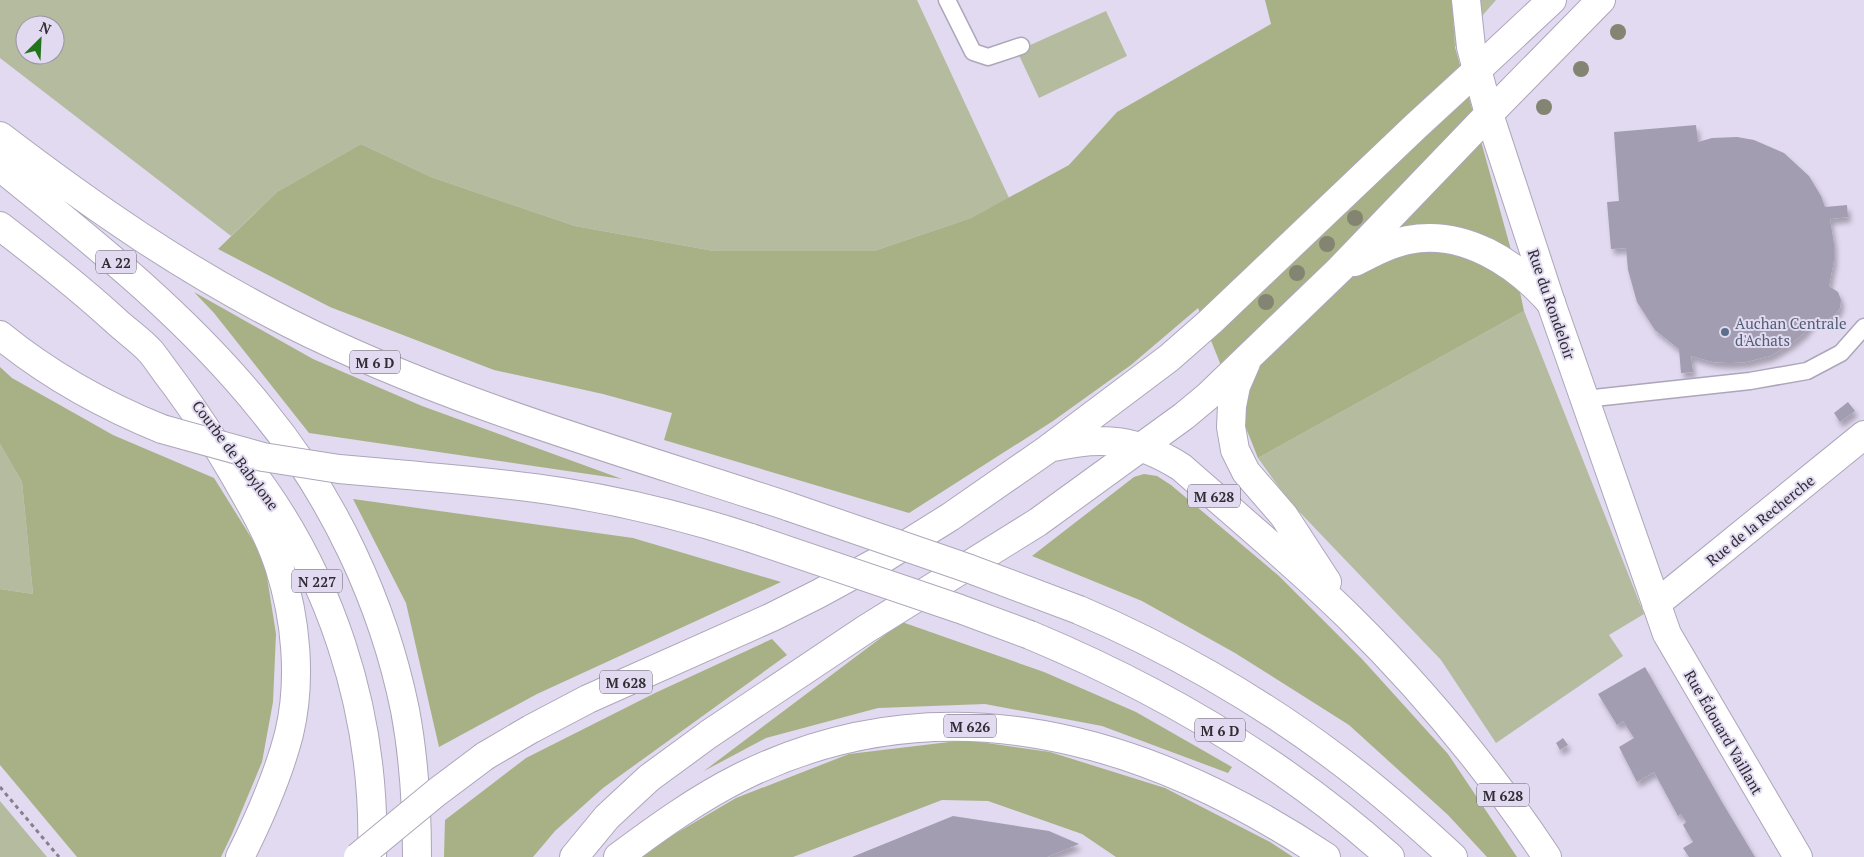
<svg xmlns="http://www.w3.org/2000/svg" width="1864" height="857" font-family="'PT Serif',serif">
<defs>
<filter id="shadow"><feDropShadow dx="3" dy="5.5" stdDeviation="2.5" flood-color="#0004"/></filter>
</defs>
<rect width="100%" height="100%" fill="#e2daf0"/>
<path fill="#b5bb9f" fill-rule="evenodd" d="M 0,0 L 917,0 L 1009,198 L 971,218 L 874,251 L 714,251 L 575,226 L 431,177 L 361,144 L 277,192 L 231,236 L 0,58 ZM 25,25 L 55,25 L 55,55 L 25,55 Z
M 1452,0 L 1496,0 L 1455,47 Z
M 1106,11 L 1127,56 L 1039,98 L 1017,51 Z
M 1524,311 L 1644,614 L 1609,635 L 1623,656 L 1496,743 L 1441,660 L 1289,501 L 1258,458 Z
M 0,444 L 22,482 L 33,594 L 0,589 Z
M 0,801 L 47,857 L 0,857 Z"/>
<path fill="#a7b185" d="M 1265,0 L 1452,0 L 1455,47 L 1511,250 L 1524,311 L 1258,458 L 1198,308 L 1131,365 L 1053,421 L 909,513 L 664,440 L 672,413 L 603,394 L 494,370 L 330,307 L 218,249 L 277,192 L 361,144 L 431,177 L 575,226 L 714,251 L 874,251 L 971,218 L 1069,165 L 1117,112 L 1271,24 Z
M 194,292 L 313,359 L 422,406 L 622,479 L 309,433 L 214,313 Z
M 0,367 L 12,378 L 113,435 L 214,478 L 264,558 L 276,634 L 273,702 L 262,762 L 232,834 L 221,857 L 77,857 L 0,765 L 0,589 L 33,594 L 22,482 L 0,444 Z
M 1144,474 L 1157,476 L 1171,485 L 1279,576 L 1362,659 L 1448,754 L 1517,857 L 1487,857 L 1448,815 L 1349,725 L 1235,653 L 1142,601 L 1032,556 L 1134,477 Z
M 353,499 L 633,538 L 781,582 L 537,694 L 439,747 L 406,603 Z
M 902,622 L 1044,672 L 1136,712 L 1232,767 L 1228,773 L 1102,726 L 985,704 L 878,708 L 766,738 L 704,771 Z
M 772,639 L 787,655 L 603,788 L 555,831 L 533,857 L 444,857 L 445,820 L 526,758 L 655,693 Z
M 966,740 L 1050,752 L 1165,788 L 1270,842 L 1293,857 L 1116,857 L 1082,834 L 988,801 L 942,800 L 793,857 L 642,857 L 661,842 L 736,798 L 849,754 Z"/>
<path fill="#a39db1" filter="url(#shadow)" d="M 1696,125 L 1698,142 L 1712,138 L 1737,137 L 1754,140 L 1784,153 L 1809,176 L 1821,196 L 1825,207 L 1847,205 L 1848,217 L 1830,219 L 1834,244 L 1834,260 L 1829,286 L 1838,292 L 1841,300 L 1840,308 L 1835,315 L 1828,319 L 1820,320 L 1815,318 L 1805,332 L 1792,343 L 1770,356 L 1746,362 L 1730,363 L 1713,362 L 1691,356 L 1693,372 L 1681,373 L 1679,349 L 1655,330 L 1637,302 L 1628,270 L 1626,248 L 1611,249 L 1607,202 L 1619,201 L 1614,132 Z
M 1848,402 L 1855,411 L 1840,422 L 1834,413 Z
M 1645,667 L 1722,802 L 1755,857 L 1689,857 L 1683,848 L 1693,842 L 1683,825 L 1686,822 L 1681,814 L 1678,816 L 1654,772 L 1637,782 L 1619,747 L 1634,738 L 1623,721 L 1617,725 L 1598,694 Z
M 1563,738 L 1568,745 L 1560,750 L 1556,743 Z
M 953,816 L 1049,831 L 1079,844 L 1047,857 L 852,857 Z"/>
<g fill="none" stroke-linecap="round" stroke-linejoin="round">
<g stroke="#ada6ba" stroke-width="19">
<path id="lane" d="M 947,0 L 973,52 L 988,57 L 1021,46
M 1585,399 L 1750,381 L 1807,371 L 1841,353 L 1864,327"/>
</g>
<g stroke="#ada6ba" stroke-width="30">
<path id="street" d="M 1477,70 L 1552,0
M 1489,114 L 1601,0
M 1551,303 L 1667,634 L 1798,857
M 1656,604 L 1864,435"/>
</g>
<g stroke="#ada6ba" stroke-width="30">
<path id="secondary" d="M 1466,0 L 1471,47 L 1489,114 L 1551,303"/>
</g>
<g stroke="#ada6ba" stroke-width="30">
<path id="primary" d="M 1355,262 C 1372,253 1389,244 1408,240 C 1464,229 1516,263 1551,303
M 1246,363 L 1236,386 L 1232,406 L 1231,427 L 1235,450 L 1246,472 L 1284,516 L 1327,582
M 1054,447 C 1104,435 1138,440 1181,467 C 1238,517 1296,565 1350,618 C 1424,691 1490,771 1547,857
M 485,756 L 531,729 L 588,699 L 772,617 L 818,594 L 886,557 L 950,517 L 1048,449 L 1169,358 L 1210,322 L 1416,126 L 1477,70
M 574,857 L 607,817 L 649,778 L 709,734 L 866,629 L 1038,522 L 1184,416 L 1208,396 L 1340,269 L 1489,114
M 618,857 C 657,828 697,799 741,777 C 943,677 1148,738 1326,857"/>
</g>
<g stroke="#ada6ba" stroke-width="30">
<path id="highway" d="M 0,136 C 93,207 184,270 289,323 C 448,403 621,451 790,507
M 0,167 C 93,242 188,317 263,411 C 333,496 383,602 405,710 C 414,758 417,808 417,857
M 0,226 C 40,257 80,288 117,322 C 128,332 141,341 151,352 C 159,362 166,373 174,383 C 196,413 217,445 236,478 C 252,506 269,535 279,566 C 296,618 302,680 289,734 C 278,777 260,817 240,857
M 0,335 C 49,375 103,405 162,429
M 239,456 C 330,568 377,713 372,857
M 396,474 C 451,479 507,483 562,492 C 626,502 690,518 751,538
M 1079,610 C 1166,647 1256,698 1332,755 C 1374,786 1414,821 1453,857
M 1030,635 C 1162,690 1284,762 1390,857"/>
</g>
<path stroke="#857f8e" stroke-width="3" stroke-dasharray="4 4" stroke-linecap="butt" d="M 0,787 L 59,857"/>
<use href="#lane" stroke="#fff" stroke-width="16"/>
<use href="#street" stroke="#fff" stroke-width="28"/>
<use href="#secondary" stroke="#fff" stroke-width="28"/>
<use href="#primary" stroke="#fff" stroke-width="28"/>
<use href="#highway" stroke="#fff" stroke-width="28"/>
<g stroke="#ada6ba" stroke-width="30" stroke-linecap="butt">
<path id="primary-bridge" d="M 358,857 L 437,792 L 485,756"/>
</g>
<g stroke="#ada6ba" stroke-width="30" stroke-linecap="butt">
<path id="highway-bridge" d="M 162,429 L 263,457 L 339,469 L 396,474
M 790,507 L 970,569 L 1079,610
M 751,538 L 960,609 L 1030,635"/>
</g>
<use href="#primary-bridge" stroke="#fff" stroke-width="28"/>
<use href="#highway-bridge" stroke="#fff" stroke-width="28"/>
</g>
<g fill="#838471">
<circle cx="1618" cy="32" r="8"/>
<circle cx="1581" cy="69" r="8"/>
<circle cx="1544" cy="107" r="8"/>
<circle cx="1355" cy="218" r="8"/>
<circle cx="1327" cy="244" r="8"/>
<circle cx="1297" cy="273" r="8"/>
<circle cx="1266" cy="302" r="8"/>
</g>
<circle fill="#5c6f8a" stroke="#e2daf0" stroke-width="2" cx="1725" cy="332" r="5"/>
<g text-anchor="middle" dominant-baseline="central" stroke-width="4" stroke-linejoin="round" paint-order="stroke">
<g fill="#e2daf0" stroke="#65606c" stroke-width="1">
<rect x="96" y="250.5" width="40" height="23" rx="4"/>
<rect x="350" y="350.5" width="50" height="23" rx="4"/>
<rect x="1188" y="484.5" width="52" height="23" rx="4"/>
<rect x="292" y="569.5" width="50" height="23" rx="4"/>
<rect x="600" y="670.5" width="52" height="23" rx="4"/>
<rect x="944" y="714.5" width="52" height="23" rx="4"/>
<rect x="1195" y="718.5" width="50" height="23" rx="4"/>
<rect x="1477" y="783.5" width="52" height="23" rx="4"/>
</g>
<g font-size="14" font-weight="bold" fill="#2f2c34">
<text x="116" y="262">A 22</text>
<text x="375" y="362">M 6 D</text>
<text x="1214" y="496">M 628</text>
<text x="317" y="581">N 227</text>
<text x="626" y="682">M 628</text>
<text x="970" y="726">M 626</text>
<text x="1220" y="730">M 6 D</text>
<text x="1503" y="795">M 628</text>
</g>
<g font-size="15" fill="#2f2c34" stroke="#e2daf0">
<text transform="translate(1552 304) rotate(71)">Rue du Rondeloir</text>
<text transform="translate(236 455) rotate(53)">Courbe de Babylone</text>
<text transform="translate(1760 520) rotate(-39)">Rue de la Recherche</text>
<text transform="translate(1724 732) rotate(60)">Rue Édouard Vaillant</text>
</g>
<g font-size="15" fill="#4e5e75" stroke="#e2daf0" text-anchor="start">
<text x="1735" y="323">Auchan Centrale<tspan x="1735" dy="17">d'Achats</tspan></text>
</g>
</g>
<g transform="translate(40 40) rotate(24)"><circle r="24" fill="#e2daf0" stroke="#9a94a5"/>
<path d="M0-4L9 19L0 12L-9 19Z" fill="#21731d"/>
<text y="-8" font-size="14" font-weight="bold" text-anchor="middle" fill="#2f2c34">N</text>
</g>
</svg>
